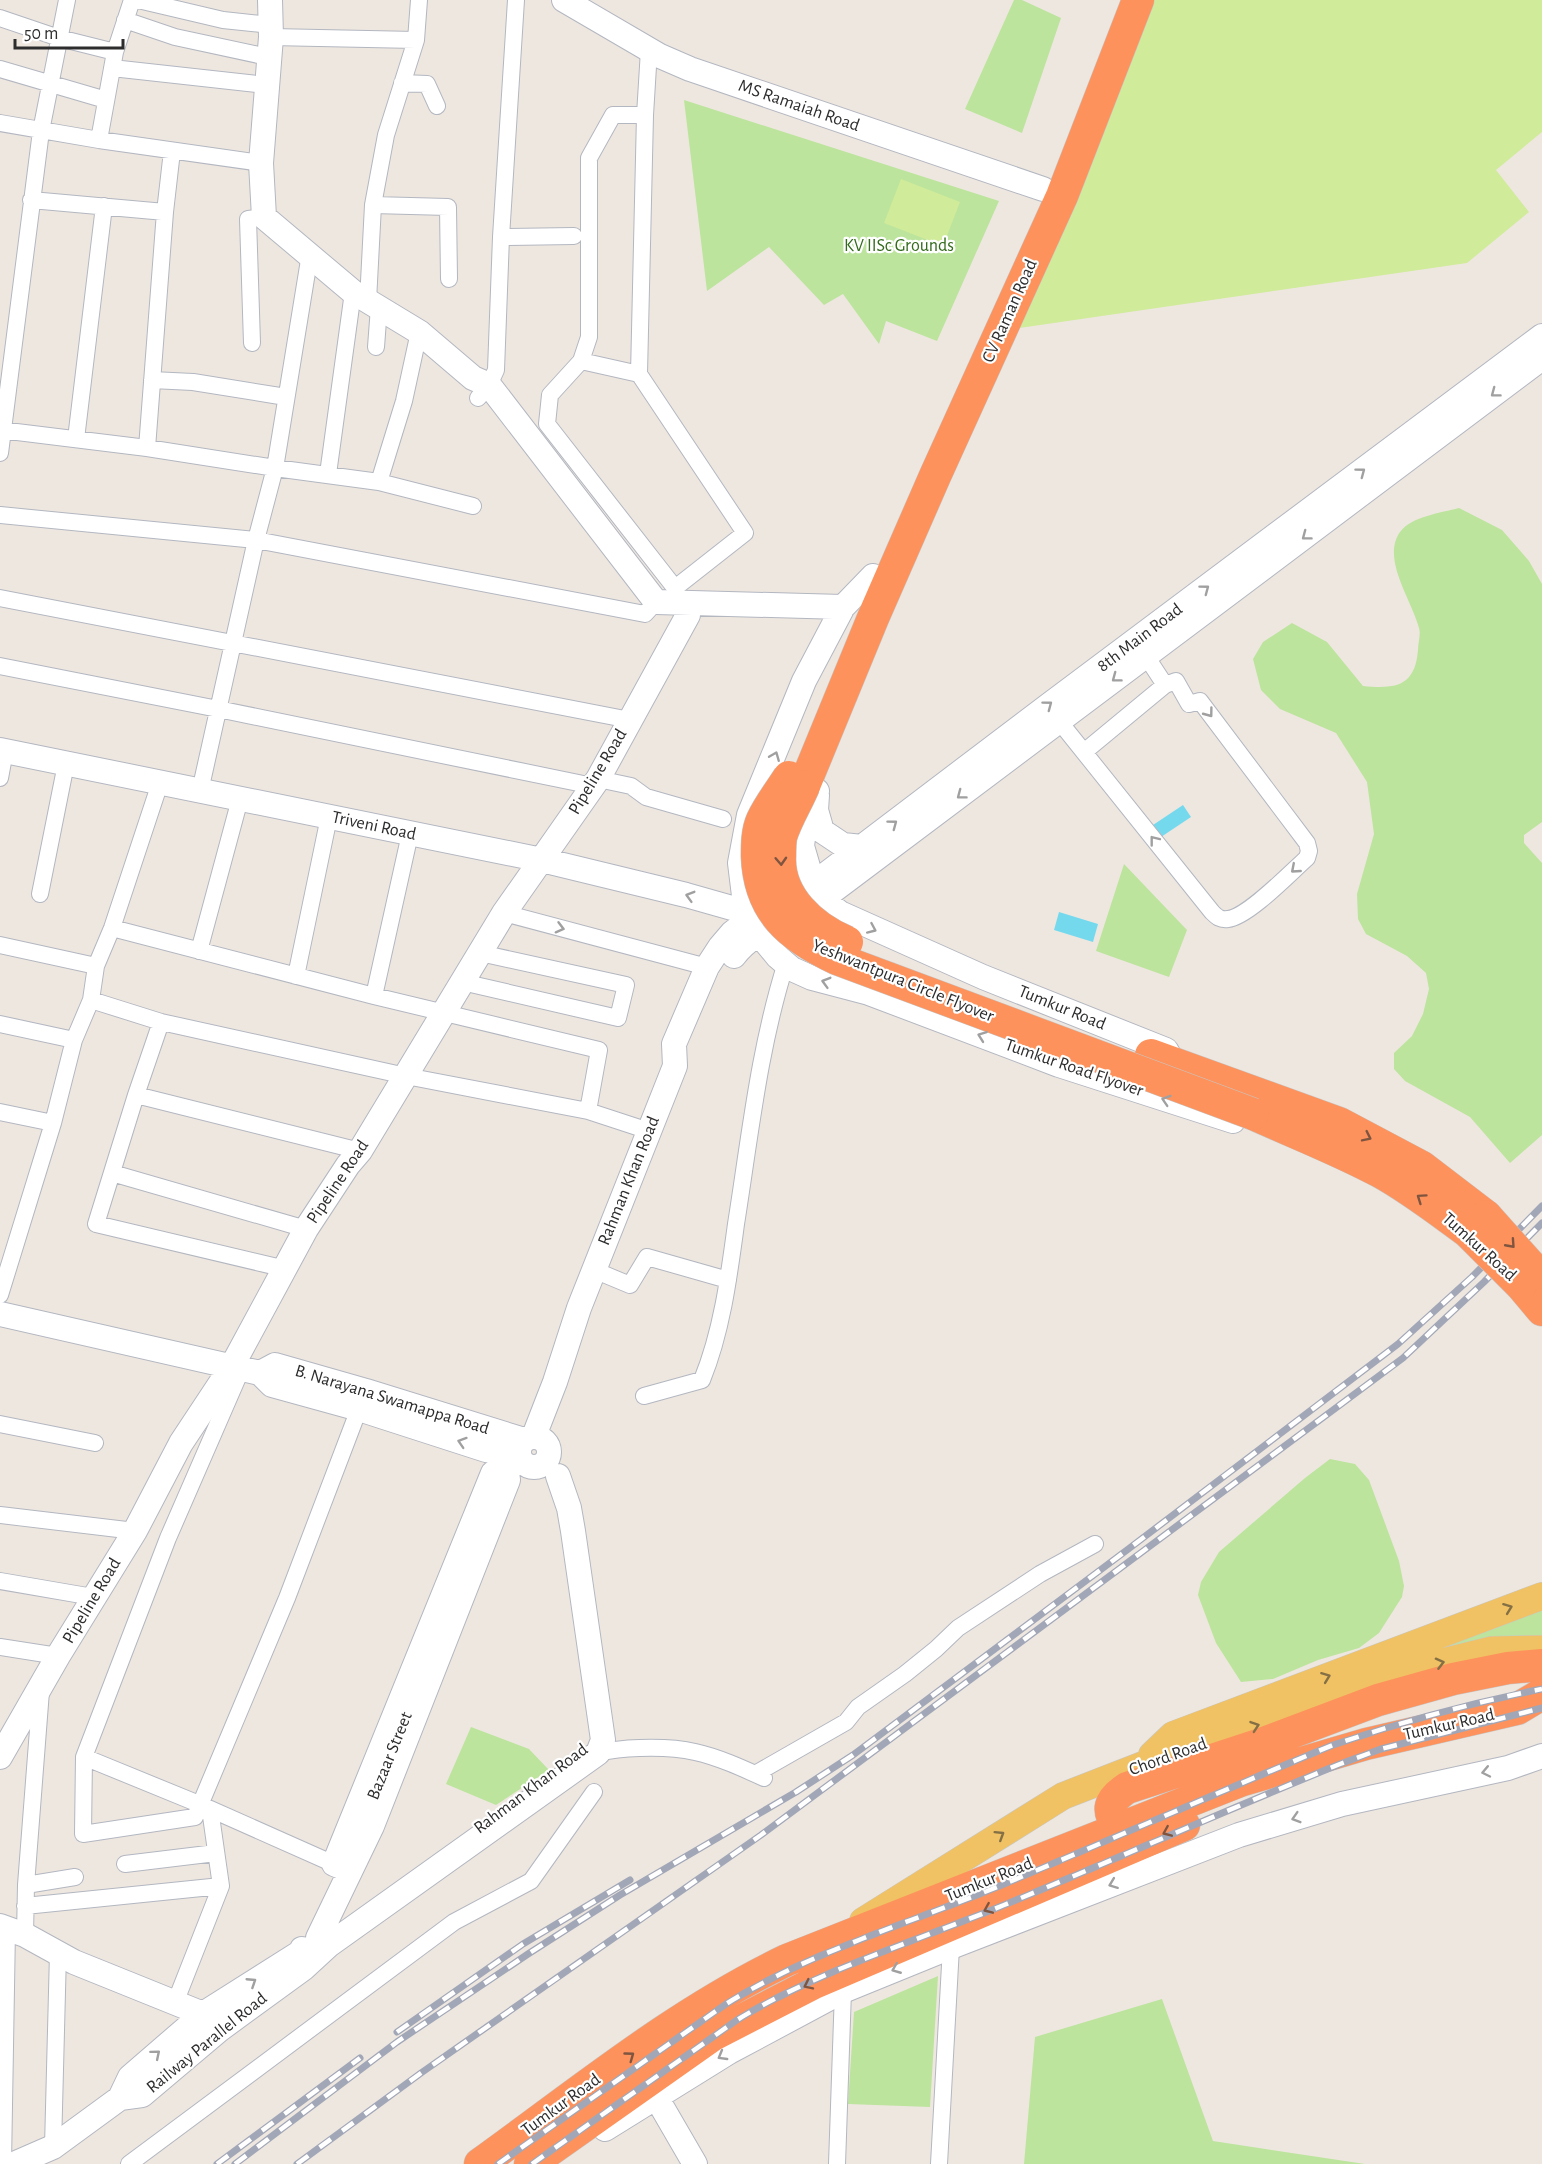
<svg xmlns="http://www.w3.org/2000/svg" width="1542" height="2164" font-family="'Alegreya Sans',sans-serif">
<rect width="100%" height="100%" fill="#eee7e0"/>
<path fill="#bce49d" d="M 1014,0 L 1022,0 L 1061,18 L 1022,133 L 965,109 Z
M 684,100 L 999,201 L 937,341 L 886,321 L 879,344 L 843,294 L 824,305 L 769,247 L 707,291 Z
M 1459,508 L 1502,530 L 1529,561 L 1542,584 L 1542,822 L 1524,835 L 1524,843 L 1542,863 L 1542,1135 L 1510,1163 L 1470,1117 L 1405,1081 L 1394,1069 L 1394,1053 L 1412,1036 L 1423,1014 L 1429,989 L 1426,973 L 1407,956 L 1366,934 L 1358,919 L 1357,894 L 1374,834 L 1367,782 L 1336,733 L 1280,709 L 1261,690 L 1253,659 L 1263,642 L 1292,623 L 1327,642 L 1363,686 C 1395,689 1415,687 1418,650 C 1418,643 1421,634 1419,628 C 1412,600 1381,559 1400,532 C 1412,516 1441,513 1459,508 Z
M 1124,864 L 1187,930 L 1169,977 L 1096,951 Z
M 1330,1459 L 1355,1464 L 1369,1480 L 1399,1561 L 1404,1586 L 1402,1597 L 1379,1633 L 1359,1648 L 1318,1660 L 1273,1679 L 1241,1682 L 1216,1643 L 1198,1595 L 1201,1582 L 1219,1552 L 1305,1478 Z
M 1542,1601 L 1542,1645 L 1438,1658 L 1433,1643 Z
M 471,1727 L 529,1749 L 549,1770 L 496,1805 L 446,1784 Z
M 938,1976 L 930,2107 L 848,2104 L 854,2012 Z
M 1162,1999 L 1213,2141 L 1365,2164 L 1024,2164 L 1035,2037 Z"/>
<path fill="#d0eb99" d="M 1152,0 L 1542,0 L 1542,132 L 1496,170 L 1529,212 L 1467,263 L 1012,329 Z
M 901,179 L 960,202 L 943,246 L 884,223 Z"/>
<path fill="#75d9ee" d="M 1183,805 L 1191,817 L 1161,837 L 1153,825 Z
M 1059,912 L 1098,924 L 1093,942 L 1054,930 Z"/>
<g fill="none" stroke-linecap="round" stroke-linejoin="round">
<g stroke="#b3b7c0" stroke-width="18">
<path id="street" d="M 138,0 L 223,20 L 271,25
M 0,18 L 59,38 L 115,52
M 125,20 L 175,37 L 268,57
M 271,37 L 416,40 L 419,0
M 112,68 L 266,85
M 0,69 L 106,100
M 402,83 L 427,84 L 437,106
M 645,115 L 613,115 L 589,158 L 589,337 L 581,361 L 550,395 L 547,424 L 675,588 L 745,533 L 639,374 L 645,115 L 649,50
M 0,123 L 99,140 L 261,163
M 99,140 L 115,52 L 132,0
M 31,200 L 165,212
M 373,205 L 448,207 L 449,279
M 501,237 L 574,236
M 368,301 L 373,205 L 386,135 L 416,40
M 252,343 L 248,219 L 264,217
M 376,347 L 379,307
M 581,361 L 639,374
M 152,380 L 193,382 L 286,397
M 478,398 L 489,385 L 496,370 L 501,237 L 516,0
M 0,430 L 147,448 L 275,468 L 379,482 L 473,506
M 76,439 L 104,206
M 147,448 L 165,212 L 172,151
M 0,453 L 41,131 L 67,0
M 328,474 L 353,292
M 379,482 L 404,401 L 419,332
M 0,515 L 256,540 L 645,614 L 656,602
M 0,598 L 630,720
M 0,666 L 218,709 L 593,786
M 1059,721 L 1212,912 C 1217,917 1220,920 1228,919 C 1248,917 1291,872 1307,858 L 1309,851 L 1307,843 L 1200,701 L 1189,704 L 1176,681 L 1165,685 L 1146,656
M 1084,752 L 1165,685
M 0,778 L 5,751
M 598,779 L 631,786 L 646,797 L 723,819
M 200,791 L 256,540 L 275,468 L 310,254
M 40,894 L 66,764
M 504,913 L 707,967
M 112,928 L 374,996 L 599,1050 L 588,1111
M 0,945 L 96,966
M 199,951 L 240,799
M 296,976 L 329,817
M 462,982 L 618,1018 L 626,985 L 480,953
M 374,996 L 410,834
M 91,1000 L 161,1022 L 406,1076 L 588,1111 L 649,1131
M 161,1022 L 136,1095 L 96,1224 L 286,1269
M 0,1024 L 74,1040
M 136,1095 L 360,1151
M 0,1112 L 53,1123
M 112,1173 L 306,1229
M 594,1270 L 630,1285 L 647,1257 L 728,1280
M 0,1295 L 53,1123 L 74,1040 L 91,1000 L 96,966 L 112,928 L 160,783
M 242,1368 L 168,1538 L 84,1757 L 83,1834 L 195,1817 L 287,1598 L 362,1401
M 644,1396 L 702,1380 C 722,1331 729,1276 736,1224 C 750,1136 759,1048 786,963
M 0,1424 L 95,1443
M 0,1515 L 135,1531
M 0,1581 L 93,1597
M 0,1647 L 58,1656
M 607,1751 C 632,1747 670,1746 695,1752 C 718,1757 742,1768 764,1778
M 84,1757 L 199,1804 L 334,1864
M 755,1774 L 846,1722 L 858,1707 L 905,1674 L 936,1649 L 958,1628 L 1040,1574 L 1095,1544
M 125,1864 L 216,1853
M 26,1885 L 75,1877
M 25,1906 L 221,1886
M 25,1935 L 26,1885 L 41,1691
M 175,2003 L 221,1886 L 210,1809
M 53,2147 L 58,1953
M 3,2164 L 7,1929
M 129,2164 L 454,1922 L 531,1881 L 594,1792
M 837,2164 L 843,1991
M 939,2164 L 951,1947"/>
</g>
<g stroke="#b3b7c0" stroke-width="26">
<path id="secondary" d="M 270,0 L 271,37 L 261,163 L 264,217 L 353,292 L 419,332 L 473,378 L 489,385 L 656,602 L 843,607
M 564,0 L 660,56 L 690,69 L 1043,189
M 873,576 L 843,607 L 804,681 L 749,815 L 740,863 L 746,912 L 759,934 L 778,957 L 792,969 L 812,978 L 869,993 L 1059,1065 L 1233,1121
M 0,750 L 542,860 L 686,895 L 746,912
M 817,791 L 806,814 L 802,846 L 813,884 L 822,899 L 840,913 L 983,977 L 1166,1050 L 1170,1057
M 817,795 L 816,810 L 822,831 L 843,845 L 862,847
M 734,956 C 752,931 795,914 822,899 L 1542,358
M 0,1314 L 260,1373 L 272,1385 L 359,1409 L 486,1450 L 519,1454
M 260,1373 L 275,1365 L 366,1391 L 524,1440
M 534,1436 L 555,1382 L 579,1308 L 675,1066 L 674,1044 L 707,967 L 720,947 L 732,933 L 750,919 L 813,884 L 1049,705 L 1542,336
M519 1452a15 15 0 1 1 30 0a15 15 0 1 1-30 0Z
M 0,1757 L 58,1656 L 135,1531 L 181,1443 L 232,1366 L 306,1229 L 348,1165 L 360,1151 L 504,913 L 598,779 L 688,615
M 0,1926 L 25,1935 L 74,1962 L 203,2014 L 213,2024
M 318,1938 L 372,1826 L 508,1480 L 506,1464 L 493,1473 L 334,1864 L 344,1868
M 648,2083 L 695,2164
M 120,2098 L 130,2077 L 203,2014 L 301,1952 L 302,1949
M 605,2129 L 729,2052 L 843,1991 L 951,1947 L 1239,1835 L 1342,1804 L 1508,1768 L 1542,1756
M 14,2164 L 53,2147 L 120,2098 L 142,2095 L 219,2030 L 304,1968 L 329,1945 L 598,1753 L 603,1740 L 573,1531 L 569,1508 L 558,1476"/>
</g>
<g stroke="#c8c8c8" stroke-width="28">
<path id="primary" d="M 1152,1755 L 1173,1735 L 1542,1596
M 863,1921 L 1063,1796 L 1140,1766 L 1430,1665 L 1491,1650 L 1542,1649"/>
</g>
<g stroke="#c8c8c8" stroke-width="33">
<path id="highway" d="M 804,786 L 873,618 L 935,476 L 1062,196 L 1138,0
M 1151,1055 L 1339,1123 L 1422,1167 L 1486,1216
M 1253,1114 C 1295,1133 1339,1150 1380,1172 C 1411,1189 1439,1211 1468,1232
M 1521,1285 L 1542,1310
M 1119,1828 C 1105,1810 1109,1800 1127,1788 L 1261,1744 L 1378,1700 L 1453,1679 L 1508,1668 L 1542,1665
M 480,2164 C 580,2092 676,2013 787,1960 L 1240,1781 L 1366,1744 L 1517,1709 L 1542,1694
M 530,2164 L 713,2035 L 814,1983 L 1184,1825"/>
</g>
<use href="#street" stroke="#fff" stroke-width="16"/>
<use href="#secondary" stroke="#fff" stroke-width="24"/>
<use href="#primary" stroke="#f0c263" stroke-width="27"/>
<use href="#highway" stroke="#fd925c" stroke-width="32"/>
<g stroke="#a2a7b7" stroke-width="7">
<path id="rail" d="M 397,2032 L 523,1944 L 630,1880
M 217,2164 L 360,2058
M 235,2164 L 397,2042 L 528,1954 L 620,1895 L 796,1792 L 853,1755 L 1127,1550 L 1398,1344 L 1472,1277 L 1542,1206
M 297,2164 L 421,2073 L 761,1835 L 1403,1358 L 1484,1282 L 1542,1223
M 498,2164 L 726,2004 C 810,1952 907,1924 997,1887 C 1110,1840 1221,1791 1333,1745 C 1401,1722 1471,1703 1542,1689
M 532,2164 L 737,2020 C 817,1971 917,1941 1004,1905 C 1116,1859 1227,1810 1340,1764 L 1381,1749 L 1542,1708"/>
</g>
<use href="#rail" stroke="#fff" stroke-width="4.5" stroke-dasharray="14" stroke-linecap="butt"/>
<g stroke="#c8c8c8" stroke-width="33" stroke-linecap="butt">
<path id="highway-bridge" d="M 789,777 C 780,791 769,805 762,820 C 757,831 757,845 757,856 C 759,912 790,937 837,959 L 1253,1114
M 804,786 C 797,803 786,820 781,837 C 780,843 780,850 780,856 C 778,897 812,927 847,942
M 1486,1216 L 1537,1273
M 1468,1232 L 1521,1285"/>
</g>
<use href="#highway-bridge" stroke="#fd925c" stroke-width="32"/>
</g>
<defs><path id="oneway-chevron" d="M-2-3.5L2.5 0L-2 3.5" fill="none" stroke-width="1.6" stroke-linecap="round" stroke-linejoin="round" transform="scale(1.5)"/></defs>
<g stroke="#a0a0a0">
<use href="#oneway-chevron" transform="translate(1495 393) rotate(143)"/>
<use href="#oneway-chevron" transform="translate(1361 472) rotate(-37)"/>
<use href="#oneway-chevron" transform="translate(1306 536) rotate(143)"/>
<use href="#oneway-chevron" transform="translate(1205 589) rotate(-37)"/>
<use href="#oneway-chevron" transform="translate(1116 678) rotate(143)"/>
<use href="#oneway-chevron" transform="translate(1048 705) rotate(-37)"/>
<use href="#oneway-chevron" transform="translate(1209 713) rotate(53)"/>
<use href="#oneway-chevron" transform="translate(775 756) rotate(-68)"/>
<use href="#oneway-chevron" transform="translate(961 795) rotate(143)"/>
<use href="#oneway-chevron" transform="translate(893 824) rotate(-37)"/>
<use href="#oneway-chevron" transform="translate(1154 840) rotate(-128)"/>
<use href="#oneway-chevron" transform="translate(1295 869) rotate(139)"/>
<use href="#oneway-chevron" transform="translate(690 896) rotate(-164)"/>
<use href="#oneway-chevron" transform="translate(560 928) rotate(15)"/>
<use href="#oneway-chevron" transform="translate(872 929) rotate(24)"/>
<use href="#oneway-chevron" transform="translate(826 982) rotate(-164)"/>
<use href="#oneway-chevron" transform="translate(982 1036) rotate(-160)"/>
<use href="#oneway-chevron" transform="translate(1166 1100) rotate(-162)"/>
<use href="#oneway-chevron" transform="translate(462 1442) rotate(-162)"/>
<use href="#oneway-chevron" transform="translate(1486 1772) rotate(168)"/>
<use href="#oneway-chevron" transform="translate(1296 1818) rotate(163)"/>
<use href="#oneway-chevron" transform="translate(1113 1884) rotate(159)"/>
<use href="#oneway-chevron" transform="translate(896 1969) rotate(158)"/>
<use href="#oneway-chevron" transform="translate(252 1982) rotate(-33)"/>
<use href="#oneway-chevron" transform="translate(156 2054) rotate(-40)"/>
<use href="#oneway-chevron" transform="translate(722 2056) rotate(150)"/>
</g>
<g stroke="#805540">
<use href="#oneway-chevron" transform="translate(781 861) rotate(87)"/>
<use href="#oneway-chevron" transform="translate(1367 1137) rotate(26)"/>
<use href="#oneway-chevron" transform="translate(1421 1198) rotate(-145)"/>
<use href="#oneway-chevron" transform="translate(1511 1244) rotate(48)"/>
<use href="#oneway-chevron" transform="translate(1167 1832) rotate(157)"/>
<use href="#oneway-chevron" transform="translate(988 1909) rotate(157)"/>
<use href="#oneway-chevron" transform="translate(808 1985) rotate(154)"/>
<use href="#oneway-chevron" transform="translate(630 2056) rotate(-36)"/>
</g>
<g stroke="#857045">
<use href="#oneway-chevron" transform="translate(1508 1608) rotate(-21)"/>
<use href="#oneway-chevron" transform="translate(1440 1663) rotate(-14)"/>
<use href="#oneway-chevron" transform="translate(1326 1677) rotate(-21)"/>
<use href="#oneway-chevron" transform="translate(1255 1726) rotate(-19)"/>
<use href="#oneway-chevron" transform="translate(1000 1835) rotate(-32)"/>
</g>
<g text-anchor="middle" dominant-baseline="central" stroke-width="4.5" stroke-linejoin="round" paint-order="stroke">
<g font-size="18" fill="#2d2d2d" stroke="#fff">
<text transform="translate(799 106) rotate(19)">MS Ramaiah Road</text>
<text transform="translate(1010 311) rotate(-66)">CV Raman Road</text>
<text transform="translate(1140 638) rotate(-37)">8th Main Road</text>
<text transform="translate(598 772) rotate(-59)">Pipeline Road</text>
<text transform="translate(374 826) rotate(12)">Triveni Road</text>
<text transform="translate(903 981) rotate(22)">Yeshwantpura Circle Flyover</text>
<text transform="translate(1062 1008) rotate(22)">Tumkur Road</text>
<text transform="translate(1074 1068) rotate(19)">Tumkur Road Flyover</text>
<text transform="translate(629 1181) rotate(-68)">Rahman Khan Road</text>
<text transform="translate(338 1182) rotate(-56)">Pipeline Road</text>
<text transform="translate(1479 1247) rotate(42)">Tumkur Road</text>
<text transform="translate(392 1400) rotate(17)">B. Narayana Swamappa Road</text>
<text transform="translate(92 1601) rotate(-59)">Pipeline Road</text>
<text transform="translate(1449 1725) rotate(-13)">Tumkur Road</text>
<text transform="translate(390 1756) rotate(-68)">Bazaar Street</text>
<text transform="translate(1168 1757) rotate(-20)">Chord Road</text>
<text transform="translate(531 1789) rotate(-37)">Rahman Khan Road</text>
<text transform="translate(989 1880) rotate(-22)">Tumkur Road</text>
<text transform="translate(207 2043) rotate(-39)">Railway Parallel Road</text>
<text transform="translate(561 2105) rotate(-36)">Tumkur Road</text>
</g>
<g font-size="18" fill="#346b1c" stroke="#fff">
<text x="899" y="246">KV IISc Grounds</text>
</g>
</g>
<path d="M15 39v9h108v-9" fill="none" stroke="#2d2d2d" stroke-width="3"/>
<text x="24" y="39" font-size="18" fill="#2d2d2d" stroke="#ffffff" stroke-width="4.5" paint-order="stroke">50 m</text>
</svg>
